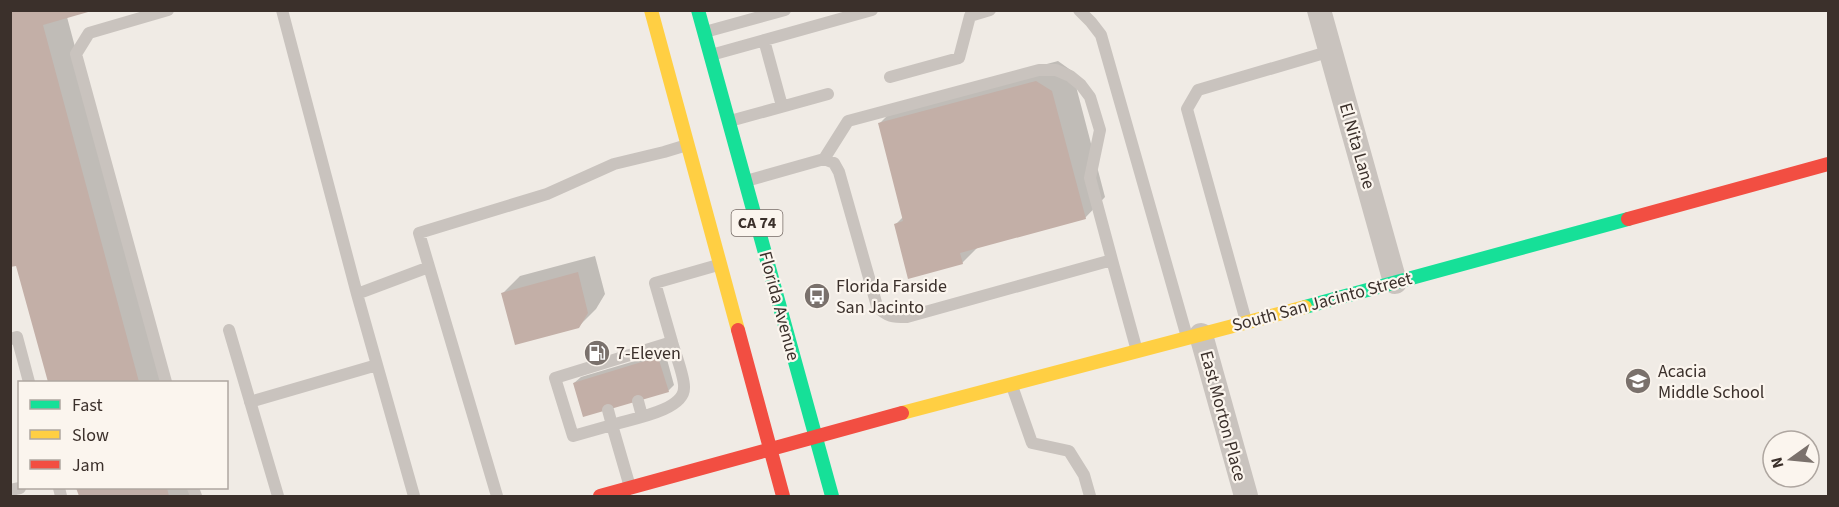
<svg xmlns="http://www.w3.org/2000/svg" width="1839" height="507" font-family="'Source Sans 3',sans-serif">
<rect width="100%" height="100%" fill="#f0ebe5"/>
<path fill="#0003" d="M 10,10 L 67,17 L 165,382 L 49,382 L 17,264 Z
M 1058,61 L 1072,71 L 1105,197 L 1085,218 L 979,246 L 962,263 L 896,224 L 904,216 L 879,124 L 900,103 Z
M 595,256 L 605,294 L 596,309 L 579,326 L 503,293 L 520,276 Z
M 665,352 L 674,385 L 668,391 L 574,383 L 581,377 Z
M 78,488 L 193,488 L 195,496 L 80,496 Z"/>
<path fill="#c3afa7" d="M 10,10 L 95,10 L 43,25 L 139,382 L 48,382 L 16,266 L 10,267 Z
M 1036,81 L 1052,91 L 1086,219 L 960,253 L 963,264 L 908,279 L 894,224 L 903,221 L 878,123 Z
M 578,272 L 588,313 L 579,328 L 515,345 L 501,293 Z
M 658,357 L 669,392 L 583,417 L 573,383 Z
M 76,488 L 167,488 L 169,496 L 79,496 Z"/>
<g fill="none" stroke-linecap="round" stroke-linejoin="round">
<path stroke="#c9c3be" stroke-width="12" d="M 282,10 L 357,294 L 414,496
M 1079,10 L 1091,22 L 1101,35 L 1187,337
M 970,16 L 990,10
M 705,32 L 785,10
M 764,40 L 782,106
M 711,55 L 872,10
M 890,77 L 959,58 L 970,16
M 730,121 L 828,94
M 824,159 L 848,121 L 1039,70 L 1056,70 L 1070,76 L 1081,85 L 1090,97 L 1100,130 L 1090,178 L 1112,260
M 746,181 L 824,159 L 834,163 L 839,172 L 877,306 C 886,317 894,317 907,317 L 1112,260 L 1137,351
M 357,294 L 429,267
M 1246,321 L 1187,109 L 1198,90 L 1331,51
M 229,330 L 278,496
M 10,339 L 17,337 L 29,382
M 166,382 L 76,54 L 89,33 L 168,10
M 1012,386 L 1032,443 L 1069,451 L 1084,475 L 1090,496
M 638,401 L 642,416
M 250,402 L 377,365
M 608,410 L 612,425 C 630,419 684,411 684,388 C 685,378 675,353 672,342
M 630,487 L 612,425 L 573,436 L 555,378 L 672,342 L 655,283 L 718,265
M 59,488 L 61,496
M 193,488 L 196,496
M 10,490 L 20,488
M 497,496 L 419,233 L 547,194 L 614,164 L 664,152 L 687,145"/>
<path stroke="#c9c3be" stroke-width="24" d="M 1319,10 L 1395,282
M 1201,335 L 1246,496"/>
<path stroke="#16e098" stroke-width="14" d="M 698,10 L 832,496
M 1305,307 L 1628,219"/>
<path stroke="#ffcf43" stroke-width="14" d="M 651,10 L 738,330
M 902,413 L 1305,307"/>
<path stroke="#f24e42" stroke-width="14" d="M 1628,219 L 1828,164
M 738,330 L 783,496
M 600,496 L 902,413"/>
</g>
<defs>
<g id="bus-disc" transform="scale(1.35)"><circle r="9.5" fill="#7a716c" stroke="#fbf5ee"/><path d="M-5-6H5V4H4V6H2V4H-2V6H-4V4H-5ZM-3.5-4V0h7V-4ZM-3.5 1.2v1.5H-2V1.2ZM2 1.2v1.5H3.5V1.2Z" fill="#fff"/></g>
<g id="fuel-disc" transform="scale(1.35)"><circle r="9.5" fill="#7a716c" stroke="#fbf5ee"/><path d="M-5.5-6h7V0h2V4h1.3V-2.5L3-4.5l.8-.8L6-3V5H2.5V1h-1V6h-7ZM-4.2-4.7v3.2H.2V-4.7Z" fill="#fff"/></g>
<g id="school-disc" transform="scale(1.35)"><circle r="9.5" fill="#7a716c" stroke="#fbf5ee"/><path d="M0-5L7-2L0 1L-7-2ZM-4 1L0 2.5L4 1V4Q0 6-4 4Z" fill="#fff"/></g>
</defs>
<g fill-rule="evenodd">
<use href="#bus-disc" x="817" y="296"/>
<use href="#fuel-disc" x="597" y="353"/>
<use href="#school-disc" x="1638" y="381"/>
</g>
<g text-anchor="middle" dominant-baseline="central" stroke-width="4.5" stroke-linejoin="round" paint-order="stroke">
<rect fill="#fbf5ee" stroke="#756b66" stroke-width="1.5" x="731.5" y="210" width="51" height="26" rx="4.5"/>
<g font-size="16" font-weight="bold" fill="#3b302b">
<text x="757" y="223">CA 74</text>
</g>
<g font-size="18" fill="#3b302b" stroke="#fbf5ee">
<text transform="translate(1357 146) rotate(74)">El Nita Lane</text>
<text transform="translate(1322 302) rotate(-15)">South San Jacinto Street</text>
<text transform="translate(779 306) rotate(75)">Florida Avenue</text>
<text transform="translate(1223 416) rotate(75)">East Morton Place</text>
</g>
<g font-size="18" fill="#3b302b" stroke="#fbf5ee" text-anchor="start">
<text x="836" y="286">Florida Farside<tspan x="836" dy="21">San Jacinto</tspan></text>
<text x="616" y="353">7-Eleven</text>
<text x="1658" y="371">Acacia<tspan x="1658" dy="21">Middle School</tspan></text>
</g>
</g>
<rect width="1839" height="507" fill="none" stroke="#3b302b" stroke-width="24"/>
<rect x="18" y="381" width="210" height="108" fill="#fbf5ee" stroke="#aea6a0" stroke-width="1.5"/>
<rect x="30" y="400" width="30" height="9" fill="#16e098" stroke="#aea6a0" stroke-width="1.5"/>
<text x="72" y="411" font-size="18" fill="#3b302b">Fast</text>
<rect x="30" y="430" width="30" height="9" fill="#ffcf43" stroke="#aea6a0" stroke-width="1.5"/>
<text x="72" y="441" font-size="18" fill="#3b302b">Slow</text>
<rect x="30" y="460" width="30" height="9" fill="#f24e42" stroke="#aea6a0" stroke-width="1.5"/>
<text x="72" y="471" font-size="18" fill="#3b302b">Jam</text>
<g transform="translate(1791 459) rotate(255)"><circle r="28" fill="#fbf5ee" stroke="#aea6a0" stroke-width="1.5"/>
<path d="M0-4.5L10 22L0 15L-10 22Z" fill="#7a716c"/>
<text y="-9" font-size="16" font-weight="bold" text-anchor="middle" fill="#3b302b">N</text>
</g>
</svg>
